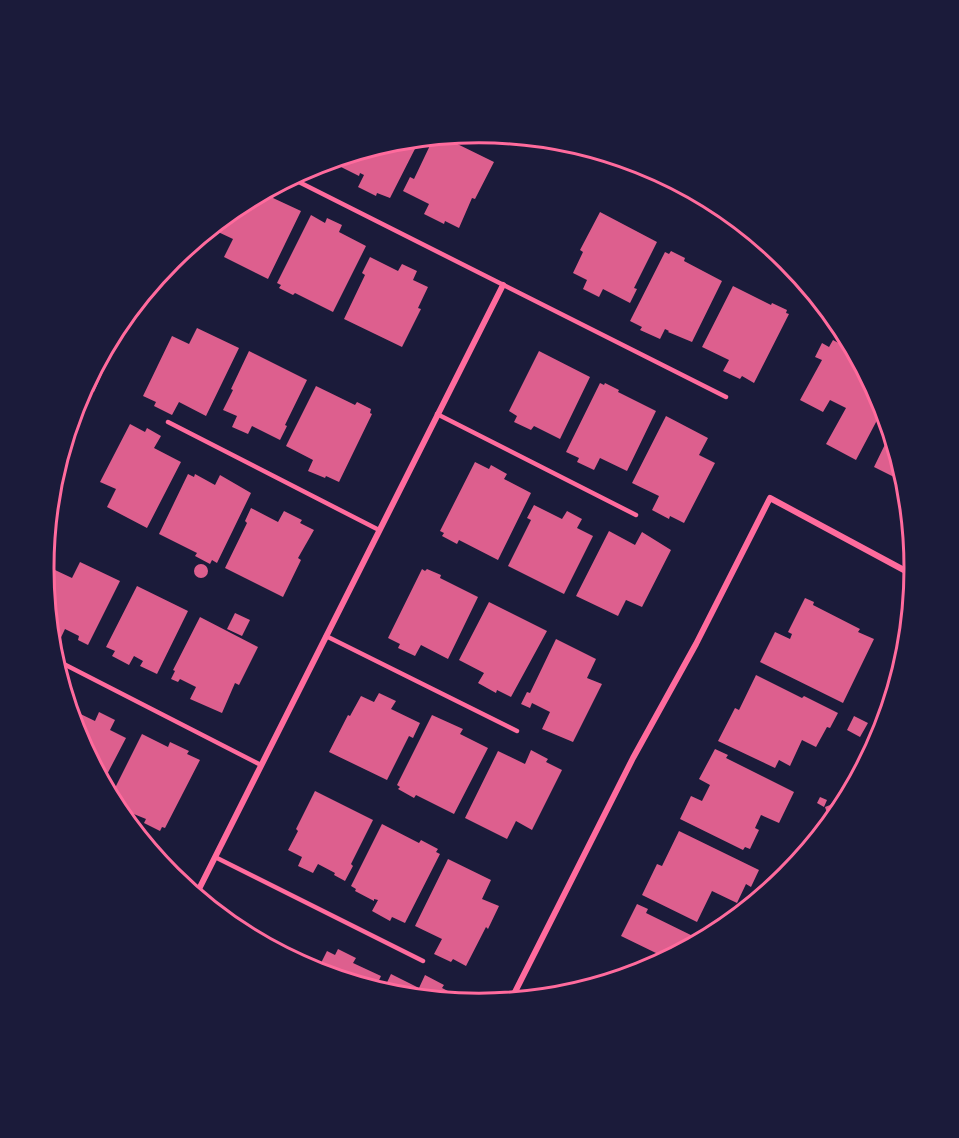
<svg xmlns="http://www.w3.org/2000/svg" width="959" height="1138" font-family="'Titillium Web',sans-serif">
<rect width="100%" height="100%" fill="#1b1b3a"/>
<path fill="#dd5f8e" d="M 434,137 L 443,137 L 494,162 L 475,199 L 472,198 L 459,228 L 445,221 L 444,224 L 424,214 L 429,204 L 403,191 L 410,177 L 414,179 Z
M 420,139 L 390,198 L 377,193 L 376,196 L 358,187 L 364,175 L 360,173 L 359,176 L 341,167 L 343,164 L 338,162 L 339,158 L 395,141 Z
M 280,184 L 273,198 L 301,211 L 268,279 L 224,257 L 233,239 L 216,231 L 222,219 L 238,206 Z
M 600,212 L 657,242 L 634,288 L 637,289 L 630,303 L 603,289 L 599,297 L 583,289 L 587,280 L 573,273 L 583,252 L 580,250 Z
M 311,215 L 325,223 L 327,218 L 342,225 L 339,232 L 366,246 L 333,312 L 295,293 L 293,295 L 279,288 L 281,285 L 277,283 Z
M 671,251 L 685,258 L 684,261 L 722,281 L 692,342 L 668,332 L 669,331 L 665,329 L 660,339 L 640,330 L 642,327 L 630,321 L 665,252 L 669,254 Z
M 370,257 L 398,271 L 402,264 L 417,271 L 413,280 L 428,287 L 418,308 L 421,309 L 402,347 L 344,319 L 365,275 L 362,273 Z
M 733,286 L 771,305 L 772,303 L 787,310 L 786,313 L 789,314 L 754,383 L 742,376 L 740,379 L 723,371 L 729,360 L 702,347 Z
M 197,328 L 239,348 L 206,416 L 179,402 L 172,415 L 154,406 L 156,402 L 143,396 L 172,336 L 189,344 Z
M 833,340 L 855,352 L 884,407 L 856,460 L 826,444 L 846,408 L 830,400 L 823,412 L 800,400 L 822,360 L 815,357 L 822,343 L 829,347 Z
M 249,351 L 307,380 L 285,425 L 287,426 L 280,440 L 252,426 L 248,434 L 232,427 L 237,416 L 223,410 L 233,390 L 231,389 Z
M 539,351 L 590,377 L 560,439 L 534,426 L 531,430 L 514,422 L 517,416 L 509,411 Z
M 95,368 L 103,372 L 94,392 L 85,387 Z
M 600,383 L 604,385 L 605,383 L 619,390 L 618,392 L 656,411 L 627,471 L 600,458 L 594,470 L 577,462 L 579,458 L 566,452 Z
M 316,386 L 355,405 L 357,402 L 371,409 L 370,413 L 372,414 L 339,482 L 326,476 L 325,478 L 308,471 L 313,460 L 286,446 Z
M 666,416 L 708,438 L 699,455 L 715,463 L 684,523 L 670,516 L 669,519 L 652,510 L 659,496 L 632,483 Z
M 130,424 L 145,432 L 147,428 L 161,436 L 154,448 L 181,462 L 147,528 L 107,507 L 116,489 L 100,482 Z
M 891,432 L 905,476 L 902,481 L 874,467 Z
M 475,462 L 489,469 L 491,465 L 507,474 L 504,479 L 531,493 L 498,560 L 459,540 L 457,544 L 442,536 L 444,533 L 440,531 Z
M 188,474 L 194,477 L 195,474 L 215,485 L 220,475 L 251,493 L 217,563 L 212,560 L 210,564 L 195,556 L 197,553 L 159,534 Z
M 534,505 L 562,519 L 567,511 L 582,519 L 577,528 L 593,536 L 564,594 L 508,566 L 531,520 L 527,518 Z
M 251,508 L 278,522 L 284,511 L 302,520 L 300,523 L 314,530 L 298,558 L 301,560 L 283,597 L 225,568 L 247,523 L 245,521 Z
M 609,531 L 635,545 L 642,532 L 671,550 L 642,607 L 626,600 L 618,616 L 576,596 Z
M 80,562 L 120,581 L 88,645 L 78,640 L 79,636 L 65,629 L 57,646 L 51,643 L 46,590 L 55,570 L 72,578 Z
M194 571a7 7 0 1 1 14 0a7 7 0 1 1-14 0Z
M 422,569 L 425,571 L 427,569 L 441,575 L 440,578 L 478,597 L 448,659 L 421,645 L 415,656 L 398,648 L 400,644 L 388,638 Z
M 137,586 L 188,611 L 157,674 L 140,666 L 143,661 L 134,656 L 129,665 L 112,656 L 115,651 L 106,647 Z
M 805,598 L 814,602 L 813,605 L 860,629 L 858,632 L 874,639 L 843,703 L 760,662 L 775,632 L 790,639 L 792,634 L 788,632 Z
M 489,602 L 547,631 L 511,697 L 497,690 L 496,693 L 478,683 L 484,673 L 459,660 Z
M 235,613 L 250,620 L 242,636 L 227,629 Z
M 200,617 L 258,647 L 239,685 L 235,683 L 222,713 L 190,699 L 196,687 L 180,679 L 178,682 L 171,679 L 175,671 L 173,670 Z
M 556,639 L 596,659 L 587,678 L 602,684 L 573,742 L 542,729 L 550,712 L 532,703 L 530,708 L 521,704 L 527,692 L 530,693 Z
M 756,675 L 802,698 L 804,696 L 838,713 L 830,728 L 827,727 L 816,747 L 802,740 L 790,766 L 779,760 L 775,768 L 718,741 L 735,708 L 739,710 Z
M 896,688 L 882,736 L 875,749 L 865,744 Z
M 379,693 L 396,701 L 391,709 L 420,723 L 413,738 L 409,736 L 387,780 L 329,752 L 348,715 L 350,716 L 361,696 L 374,702 Z
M 68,708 L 95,721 L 99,712 L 115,720 L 110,730 L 126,738 L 102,784 L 77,736 Z
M 432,715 L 463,729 L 460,734 L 488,748 L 454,814 L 416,795 L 414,798 L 398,789 L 400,787 L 397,785 Z
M 854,716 L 868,723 L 860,737 L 847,730 Z
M 142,734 L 168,747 L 170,742 L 189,751 L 187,754 L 200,760 L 165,828 L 162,827 L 160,831 L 144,823 L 146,819 L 119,808 L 120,806 L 112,802 L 110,798 Z
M 715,749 L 728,755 L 726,758 L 794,792 L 779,823 L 761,815 L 755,828 L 759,830 L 750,849 L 745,847 L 743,850 L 680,819 L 691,796 L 702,801 L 710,785 L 699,779 Z
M 531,750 L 548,759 L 546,762 L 562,770 L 532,830 L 516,821 L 507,839 L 465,818 L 498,751 L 525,764 Z
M 315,791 L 373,820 L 351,864 L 353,866 L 345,881 L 334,875 L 335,873 L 318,864 L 313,873 L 298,866 L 302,857 L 288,850 L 298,831 L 296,829 Z
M 850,794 L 842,812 L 809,850 L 827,813 L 825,807 L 830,805 L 836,798 Z
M 820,797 L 827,800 L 824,807 L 817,803 Z
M 382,824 L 419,843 L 421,840 L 438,849 L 436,852 L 440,854 L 405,923 L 392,917 L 390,921 L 372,911 L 378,900 L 374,899 L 374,901 L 355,891 L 356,889 L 351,886 Z
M 679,831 L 759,870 L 751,887 L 746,884 L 737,903 L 712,891 L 697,922 L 642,895 L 657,864 L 662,866 Z
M 448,859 L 491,880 L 482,899 L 499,906 L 488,929 L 486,927 L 466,966 L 453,959 L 451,962 L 434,954 L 442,939 L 415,926 Z
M 637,904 L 648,909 L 646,913 L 703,941 L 646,972 L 627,978 L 635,962 L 650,969 L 658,954 L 621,936 Z
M 338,949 L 356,958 L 353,963 L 381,976 L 374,991 L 316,973 L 327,951 L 335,955 Z
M 391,974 L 419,988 L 425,975 L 444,985 L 442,988 L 452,993 L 448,1002 L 394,997 L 382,993 Z"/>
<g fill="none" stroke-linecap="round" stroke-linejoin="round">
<path stroke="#ff6b9d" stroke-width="4.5" d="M 291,178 L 726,397
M 437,414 L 636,515
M 168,422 L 379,530
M 326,636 L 517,731
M 54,659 L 261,765
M 215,857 L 423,961"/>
<path stroke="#ff6b9d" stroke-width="6" d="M 195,897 L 503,285
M 510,1002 L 633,758 L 696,644 L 770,498 L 915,576"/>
</g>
<path d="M0 0H959V1138H0ZM54 568a425 425 0 1 1 850 0a425 425 0 1 1-850 0Z" fill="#1b1b3a" fill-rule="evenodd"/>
<path fill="none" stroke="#ff6b9d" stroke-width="3" d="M54 568a425 425 0 1 1 850 0a425 425 0 1 1-850 0Z"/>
</svg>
